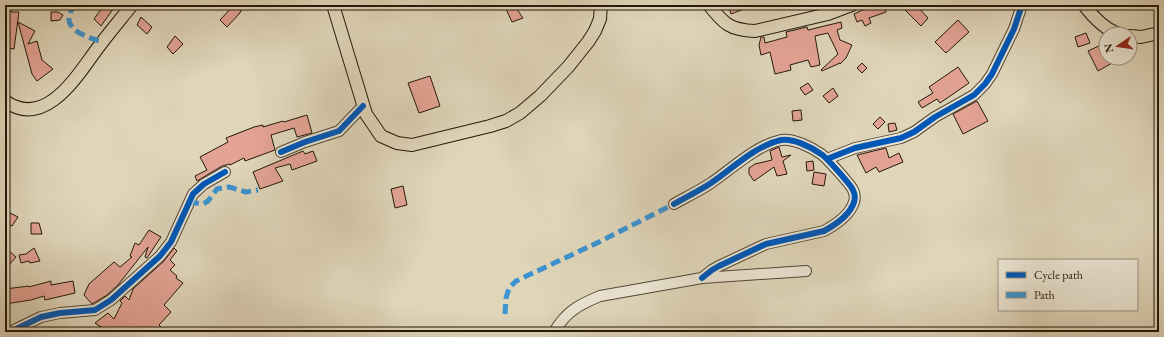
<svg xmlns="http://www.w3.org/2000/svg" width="1164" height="337" font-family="'EB Garamond',serif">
<rect width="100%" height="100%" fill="#dfd5b9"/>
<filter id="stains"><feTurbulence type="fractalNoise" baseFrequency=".005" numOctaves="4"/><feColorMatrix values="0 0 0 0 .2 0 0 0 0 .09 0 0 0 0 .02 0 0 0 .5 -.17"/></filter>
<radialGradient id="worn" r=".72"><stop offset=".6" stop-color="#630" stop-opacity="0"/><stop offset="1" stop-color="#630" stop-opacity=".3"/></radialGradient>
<path fill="#e3a394" stroke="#23180a" d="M 5,5 L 12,5 L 11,12 L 19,12 L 14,49 L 5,48 Z
M 104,5 L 116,5 L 101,26 L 94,19 Z
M 234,5 L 245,5 L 239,14 L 227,27 L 220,20 Z
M 514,5 L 523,18 L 512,22 L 506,9 Z
M 728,5 L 752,5 L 752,6 L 731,14 Z
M 869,5 L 884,5 L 886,12 L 869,18 L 871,23 L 865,26 L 862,20 L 857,22 L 854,14 L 869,7 Z
M 911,5 L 916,5 L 928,18 L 921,26 L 905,10 Z
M 51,12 L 58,12 L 63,15 L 60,20 L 51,21 Z
M 141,17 L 152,27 L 147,34 L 137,25 Z
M 958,20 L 969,32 L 946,53 L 935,42 Z
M 18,22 L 35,31 L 28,44 L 37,41 L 42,60 L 53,69 L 37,81 L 32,74 Z
M 841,22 L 842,28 L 837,30 L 840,40 L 852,45 L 846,58 L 840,64 L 840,63 L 822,71 L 821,70 L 838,54 L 828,33 L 815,36 L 820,65 L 811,67 L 808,60 L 790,65 L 791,70 L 775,74 L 770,52 L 761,55 L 759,45 L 761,37 L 764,37 L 765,43 L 787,37 L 786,32 L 807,27 L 808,30 Z
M 1086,33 L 1090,43 L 1078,47 L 1075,37 Z
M 175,36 L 183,44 L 173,54 L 167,47 Z
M 1103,44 L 1106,51 L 1106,58 L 1110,58 L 1112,63 L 1098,71 L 1088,51 Z
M 862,63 L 867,68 L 862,73 L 857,68 Z
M 958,67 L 969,83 L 940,103 L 937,99 L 922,108 L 918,102 L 933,93 L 929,87 Z
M 430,76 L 440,106 L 419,113 L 408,83 Z
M 808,83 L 813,90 L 805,95 L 800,88 Z
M 833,88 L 838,96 L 829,103 L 823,96 Z
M 977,101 L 988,121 L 963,134 L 953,114 Z
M 801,110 L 802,120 L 793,121 L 792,111 Z
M 307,115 L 312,133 L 297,137 L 294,128 L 271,135 L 275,150 L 245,161 L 244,158 L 230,165 L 230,164 L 222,166 L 197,181 L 195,176 L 207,170 L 200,157 L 228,142 L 226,138 L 254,127 L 263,125 L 263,127 L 283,121 L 284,122 Z
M 880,117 L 885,122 L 878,129 L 873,124 Z
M 895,123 L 897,130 L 889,132 L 888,124 Z
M 779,147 L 782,157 L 791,155 L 783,161 L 787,174 L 777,176 L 774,167 L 754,181 L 749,174 L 749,168 L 755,164 L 772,160 L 770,151 Z
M 886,148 L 889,158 L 899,153 L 903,162 L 879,172 L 876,167 L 866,173 L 857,155 Z
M 303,151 L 305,154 L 313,151 L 317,161 L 292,170 L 290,164 L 275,168 L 283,181 L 260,189 L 253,172 Z
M 813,161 L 814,170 L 807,171 L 806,162 Z
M 814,172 L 826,174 L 824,186 L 812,184 Z
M 403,186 L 407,205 L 395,208 L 391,189 Z
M 10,213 L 18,217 L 12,226 L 5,222 Z
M 31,223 L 39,223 L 42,234 L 31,234 Z
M 149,230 L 161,237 L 147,258 L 145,257 L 148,247 L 118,285 L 107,295 L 92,304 L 84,295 L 89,284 L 114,262 L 120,267 L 132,257 L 130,256 L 135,243 L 139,245 Z
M 34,248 L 40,261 L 30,263 L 29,261 L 21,263 L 19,255 L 26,254 Z
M 174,248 L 177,251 L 170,260 L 175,265 L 170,270 L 177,276 L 176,278 L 183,283 L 164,305 L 171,312 L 159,325 L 161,327 L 156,332 L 109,332 L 95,323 L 108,313 L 114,319 L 122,303 L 120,301 L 125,296 L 129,300 L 133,289 L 164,261 Z
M 7,249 L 16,257 L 9,265 L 5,262 L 5,255 Z
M 51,281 L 51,285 L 73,281 L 75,293 L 45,300 L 44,296 L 31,300 L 5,304 L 5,289 L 29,286 L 29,287 Z"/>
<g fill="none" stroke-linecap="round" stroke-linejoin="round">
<g stroke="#524736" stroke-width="12">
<path id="minor" d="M 281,152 L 305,142 L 339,131 L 363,106
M 827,159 L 855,148 L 901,138 L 914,132 L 935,117 L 974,95 L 985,84 L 992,74 L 1014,29 L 1022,5
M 674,204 C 686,197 699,191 711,183 C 733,168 755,146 781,140 C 793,138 811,147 821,154 C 826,157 851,185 853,190 C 855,194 855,199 854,202 C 850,215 835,225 824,231 L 766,244 L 719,266 L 712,270 L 702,278
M 10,332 L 41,317 L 60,313 L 95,310 L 111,300 L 160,256 L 171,242 L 193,194 L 204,184 L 225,172
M 554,332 C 566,312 578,305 600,296 L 702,278 L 806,271"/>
</g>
<g stroke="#23180a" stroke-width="14">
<path id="major" d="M 333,5 L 366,114 L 381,136 L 397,143 L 412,145 L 490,126 L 506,121 L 520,113 L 540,96 L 568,67 L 588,42 L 595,31 L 600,19 L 601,5
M 709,5 C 724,24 730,30 755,31 L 828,14 L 852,5
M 1084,5 C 1093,17 1103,28 1118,34
M 1130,36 L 1141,37 L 1159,33
M 5,101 C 45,130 77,76 97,49 C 108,34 120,20 132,5"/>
</g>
<use href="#minor" stroke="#eae4d2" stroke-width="10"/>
<use href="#major" stroke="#dfd5b9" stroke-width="12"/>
<path stroke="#3b93d2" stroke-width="5" stroke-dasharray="10 5" stroke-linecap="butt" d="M 76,5 C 74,7 71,10 70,13 C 63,31 91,38 102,42
M 189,202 L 203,204 L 208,201 L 217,189 L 222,188 L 229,187 L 246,192 L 258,190
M 505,314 L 506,298 L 509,288 L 516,281 L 599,242 L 674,204"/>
<g stroke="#eae4d2" stroke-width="8">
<path id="cycleway" d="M 281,152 L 305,142 L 339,131 L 363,106
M 827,159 L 855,148 L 901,138 L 914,132 L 935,117 L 974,95 L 985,84 L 992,74 L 1014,29 L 1022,5
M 674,204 C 686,197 699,191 711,183 C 733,168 755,146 781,140 C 793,138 811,147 821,154 C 826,157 851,185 853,190 C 855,194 855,199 854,202 C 850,215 835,225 824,231 L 766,244 L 719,266 L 712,270 L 702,278
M 10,332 L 41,317 L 60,313 L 95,310 L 111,300 L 160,256 L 171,242 L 193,194 L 204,184 L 225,172"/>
</g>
<use href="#cycleway" stroke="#0057b8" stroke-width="6"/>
</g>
<rect width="1164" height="337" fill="none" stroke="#dfd5b9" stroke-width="20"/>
<rect x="6" y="6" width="1152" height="325" fill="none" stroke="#23180a" stroke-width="2"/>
<rect x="10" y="10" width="1144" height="317" fill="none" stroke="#23180a"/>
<rect x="998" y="259" width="140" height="52" fill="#eae4d2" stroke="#9a9282"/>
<rect x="1006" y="272" width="20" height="6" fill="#0057b8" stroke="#9a9282"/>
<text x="1034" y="279" font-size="12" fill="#23180a">Cycle path</text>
<rect x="1006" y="292" width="20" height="6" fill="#3b93d2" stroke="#9a9282"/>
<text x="1034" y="299" font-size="12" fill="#23180a">Path</text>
<g transform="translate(1118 46) rotate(257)"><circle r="19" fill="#eae4d2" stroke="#9a9282"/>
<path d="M0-3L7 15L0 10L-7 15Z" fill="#8f2418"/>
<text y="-6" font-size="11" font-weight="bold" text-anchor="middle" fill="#23180a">N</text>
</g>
<rect width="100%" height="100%" filter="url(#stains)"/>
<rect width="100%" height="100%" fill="url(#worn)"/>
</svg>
